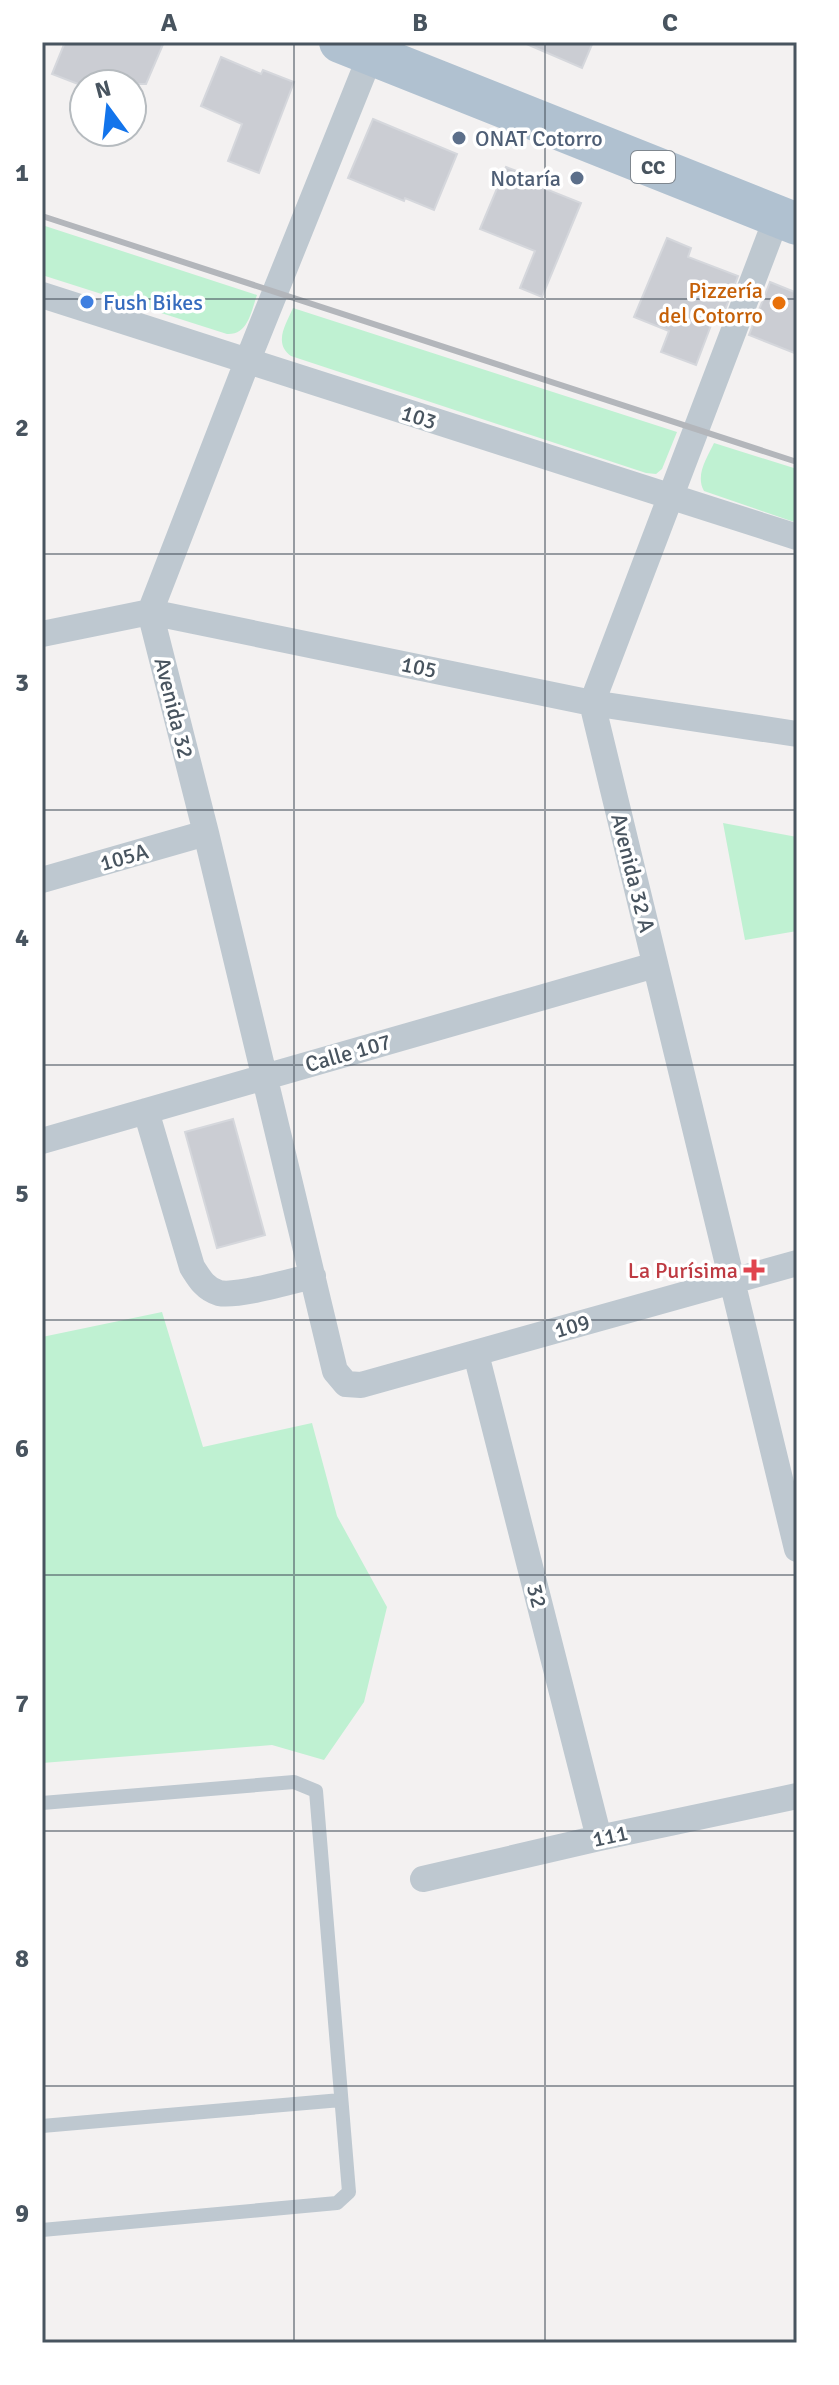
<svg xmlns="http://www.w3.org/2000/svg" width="839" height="2385" font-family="Signika,sans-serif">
<rect width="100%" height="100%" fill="#f3f1f1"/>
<path fill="#bff1d2" d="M 42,225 L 257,295 C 251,312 248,335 227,334 L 42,275 Z
M 293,308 L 677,432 L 662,469 L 656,474 L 646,473 L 291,356 C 273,343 286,324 293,308 Z
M 714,443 L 797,469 L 797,523 L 704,491 C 695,475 707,458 714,443 Z
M 723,823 L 797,837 L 797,931 L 745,940 Z
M 162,1312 L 203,1447 L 312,1423 L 337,1516 L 387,1607 L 364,1702 L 324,1760 L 272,1745 L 42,1763 L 42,1337 Z"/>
<path fill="#cbcdd3" stroke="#d5d7dc" stroke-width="2" d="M 65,42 L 164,42 L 146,84 L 78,84 L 52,74 Z
M 522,42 L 593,42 L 582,68 Z
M 221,57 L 261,74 L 263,70 L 294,82 L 259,173 L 228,161 L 242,124 L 201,106 Z
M 373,119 L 457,154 L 434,210 L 405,198 L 404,201 L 348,178 Z
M 506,167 L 525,174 L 523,180 L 581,203 L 542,297 L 520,288 L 535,251 L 480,229 Z
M 667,238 L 691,248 L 688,257 L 738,276 L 720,323 L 713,320 L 696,365 L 661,352 L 669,331 L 634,317 Z
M 770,282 L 797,293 L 797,354 L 749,335 Z
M 233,1119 L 265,1235 L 217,1248 L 185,1132 Z"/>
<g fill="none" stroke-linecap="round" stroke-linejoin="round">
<path stroke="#bec8d0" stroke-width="14" d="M 42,1803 L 294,1782 L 316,1791 L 349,2192 L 337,2203 L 42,2230
M 42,2126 L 341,2100"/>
<path stroke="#bec8d0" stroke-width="26" d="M 371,54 L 247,362 L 150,612 L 206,833 L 335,1371 L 346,1384 L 361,1385 L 797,1263
M 777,217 L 592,703 L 797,1549
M 42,295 L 797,537
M 42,634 L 150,612 L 592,703 L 797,734
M 42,880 L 206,833
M 146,1111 L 192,1267 C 199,1278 205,1289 219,1293 C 237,1297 292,1281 313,1276
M 42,1141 L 655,965
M 476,1354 L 599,1838
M 423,1879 L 599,1838 L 797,1796"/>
<path stroke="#b0c1d0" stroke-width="42" d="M 340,42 L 797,224"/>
<path stroke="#b3b6bb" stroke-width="6" d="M 42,216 L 797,462"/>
</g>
<path fill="none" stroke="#48545f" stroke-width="2" stroke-opacity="0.55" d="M 294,42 L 294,2343M 545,42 L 545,2343M 42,299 L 797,299M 42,554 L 797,554M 42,810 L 797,810M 42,1065 L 797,1065M 42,1320 L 797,1320M 42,1575 L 797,1575M 42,1831 L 797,1831M 42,2086 L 797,2086"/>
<g fill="#5c6f8a" stroke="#fff" stroke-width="3">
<circle cx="459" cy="138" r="8"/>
<circle cx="577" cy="178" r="8"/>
</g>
<circle fill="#3f7fe0" stroke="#fff" stroke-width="3" cx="87" cy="302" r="8"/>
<circle fill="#e8710a" stroke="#fff" stroke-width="3" cx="779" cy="303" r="8"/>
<path fill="#e0444e" stroke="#fff" stroke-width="3" d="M750 1258h8v8h8v8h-8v8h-8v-8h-8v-8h8z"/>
<g text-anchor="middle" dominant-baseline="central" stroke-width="7" stroke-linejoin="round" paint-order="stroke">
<rect fill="#fff" stroke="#7f878f" stroke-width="2" x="631" y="151" width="44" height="32" rx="6"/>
<g font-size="20" font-weight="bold" fill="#48545f">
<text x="653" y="167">CC</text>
</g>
<g font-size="22" fill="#4e5e75" stroke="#fff" text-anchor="start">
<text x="475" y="138">ONAT Cotorro</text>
<text x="561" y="178" text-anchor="end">Notaría</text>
</g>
<g font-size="22" fill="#c56008" stroke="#fff" text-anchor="end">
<text x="763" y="290">Pizzería<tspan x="763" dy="25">del Cotorro</tspan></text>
</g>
<g font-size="22" fill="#366cbe" stroke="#fff" text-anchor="start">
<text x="103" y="302">Fush Bikes</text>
</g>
<g font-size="22" fill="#48545f" stroke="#fff">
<text transform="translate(419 417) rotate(18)">103</text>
<text transform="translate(419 667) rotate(12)">105</text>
<text transform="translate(174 708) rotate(76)">Avenida 32</text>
<text transform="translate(124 857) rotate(-16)">105A</text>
<text transform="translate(633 873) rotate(76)">Avenida 32 A</text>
<text transform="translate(348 1053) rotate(-16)">Calle 107</text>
<text transform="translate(572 1326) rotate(-16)">109</text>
<text transform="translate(537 1596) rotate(76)">32</text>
<text transform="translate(610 1836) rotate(-12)">111</text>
</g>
<g font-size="22" fill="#be3a42" stroke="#fff" text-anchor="end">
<text x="738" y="1270">La Purísima</text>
</g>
</g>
<rect width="839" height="2385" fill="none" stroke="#ffffff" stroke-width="88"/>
<g transform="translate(108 108) rotate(345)"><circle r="38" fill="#ffffff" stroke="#b6bbbf" stroke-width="2"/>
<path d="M0-6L14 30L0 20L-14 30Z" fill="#1374eb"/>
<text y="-12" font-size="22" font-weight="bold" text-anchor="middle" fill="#48545f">N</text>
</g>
<rect x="44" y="44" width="751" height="2297" fill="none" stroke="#48545f" stroke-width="3"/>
<g font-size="26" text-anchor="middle" font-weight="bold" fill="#48545f">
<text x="169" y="31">A</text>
<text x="420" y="31">B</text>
<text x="670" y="31">C</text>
<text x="22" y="181">1</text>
<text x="22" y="436">2</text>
<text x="22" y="691">3</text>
<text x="22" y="946">4</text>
<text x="22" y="1202">5</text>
<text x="22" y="1457">6</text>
<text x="22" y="1712">7</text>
<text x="22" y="1967">8</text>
<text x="22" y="2222">9</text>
</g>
</svg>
